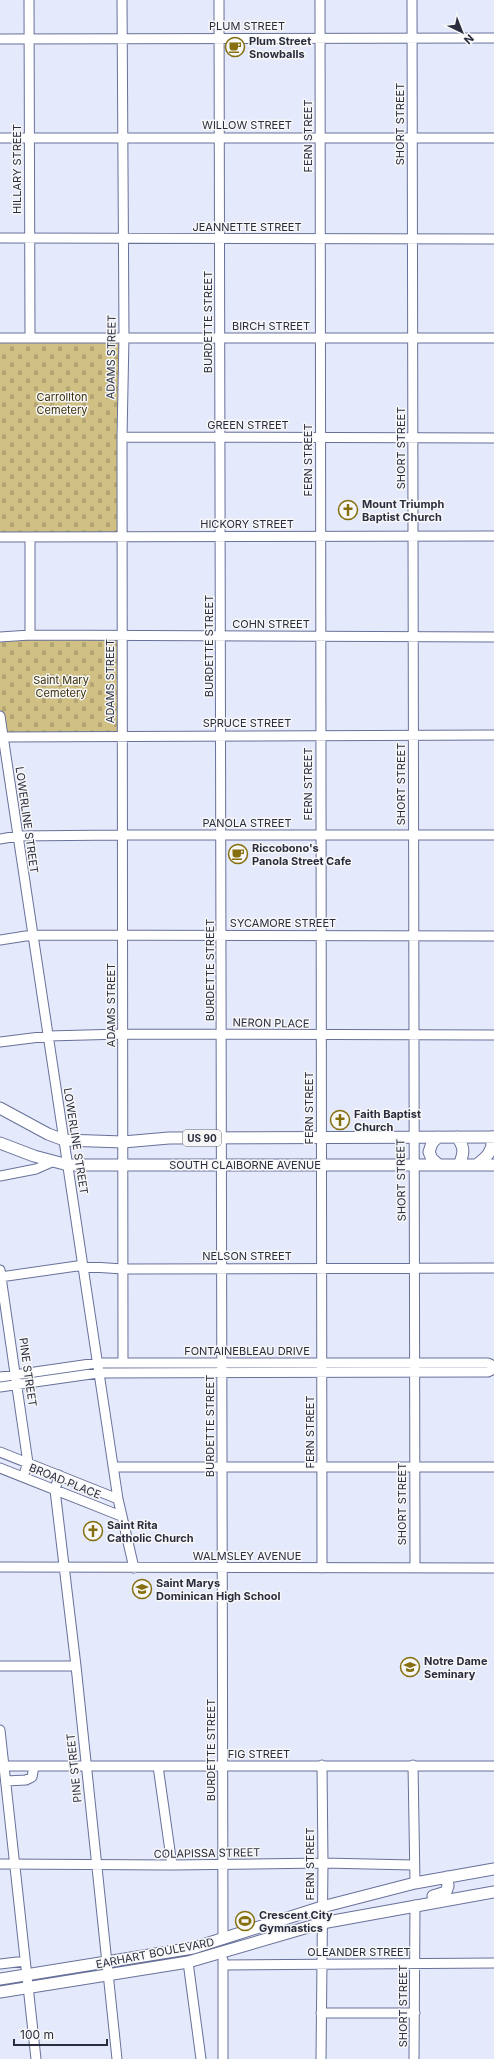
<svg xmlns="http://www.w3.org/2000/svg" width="494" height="2059" font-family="Inter,sans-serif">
<defs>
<pattern id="cemetery-stones" width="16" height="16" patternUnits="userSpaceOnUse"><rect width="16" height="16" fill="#d0c084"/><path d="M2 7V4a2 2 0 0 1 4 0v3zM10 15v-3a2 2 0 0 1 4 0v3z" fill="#b3a573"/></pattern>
</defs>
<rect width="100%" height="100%" fill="#e4e9fb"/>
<path fill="url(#cemetery-stones)" d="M 124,337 L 122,536 L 0,537 L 0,339 Z
M 122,636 L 122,736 L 3,737 L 0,716 L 0,637 Z"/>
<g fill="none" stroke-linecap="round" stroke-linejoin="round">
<g stroke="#687199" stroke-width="11">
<path id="minor" d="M 29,0 L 30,338
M 122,0 L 124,337 L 122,437 L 123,1363
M 219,0 L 223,1939
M 320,0 L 322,1568
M 412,0 L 415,1568
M 0,39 L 494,38
M 0,138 L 494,138
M 0,238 L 494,239
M 0,338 L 494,338
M 122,437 L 494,438
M 0,537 L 494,536
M 30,635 L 30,537
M 0,637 L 30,635 L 494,637
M 0,716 L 118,1499 L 134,1568
M 0,737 L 494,735
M 0,839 L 17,836 L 122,835 L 494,835
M 0,940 L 32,935 L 494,936
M 0,1042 L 48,1036 L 123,1034 L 494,1035
M 0,1176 L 36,1169 L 52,1162
M 0,1270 L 28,1463 L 23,1477
M 0,1277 L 77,1266 L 123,1269 L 494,1268
M 0,1377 L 97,1363 L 488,1363 L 494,1366
M 0,1387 L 98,1373 L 488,1372 L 494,1369
M 0,1452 L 118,1499
M 113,1467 L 494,1467
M 0,1468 L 121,1516
M 59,1475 L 55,1490 L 76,1666 L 117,2059
M 0,1567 L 494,1568
M 0,1666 L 76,1666
M 0,1730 L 36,2059
M 413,1765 L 415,1883
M 0,1766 L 494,1766
M 158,1766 L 172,1865
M 6,1781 L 26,1780 L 32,1777 L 34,1766
M 0,1864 L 172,1865 L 323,1863 L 413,1865
M 188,1962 L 201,2059
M 0,1964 L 25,1961
M 223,1965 L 494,1963
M 321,2013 L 415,2013
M 223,2059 L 223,1960
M 321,2059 L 323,1863 L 322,1765
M 414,2059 L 415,1905"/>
</g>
<g stroke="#687199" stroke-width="13">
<path id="major" d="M 0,1108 L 48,1134 L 64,1140 L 123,1142 L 169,1138 L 494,1137
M 438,1137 L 432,1143 L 429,1152 L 432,1159 L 439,1165
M 457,1137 C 465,1148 464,1153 459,1165
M 0,1143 L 34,1156 L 68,1165 L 494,1165
M 476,1165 C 486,1158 494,1151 492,1137
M 433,1896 L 446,1892 L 448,1886 L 447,1877
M 0,1979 L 193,1948 L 322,1907 L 415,1883 L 494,1869
M 0,1992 L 188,1962 L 322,1923 L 494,1892"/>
</g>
<use href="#minor" stroke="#fff" stroke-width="9"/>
<use href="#major" stroke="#fff" stroke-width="11"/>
</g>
<defs>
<g id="cafe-ring" transform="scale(1)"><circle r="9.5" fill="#f7f7f7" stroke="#856f0e" stroke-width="1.5"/><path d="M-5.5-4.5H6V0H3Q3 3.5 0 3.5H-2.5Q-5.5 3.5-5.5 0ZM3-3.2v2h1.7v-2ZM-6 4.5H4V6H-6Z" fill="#856f0e"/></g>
<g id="church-ring" transform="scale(1)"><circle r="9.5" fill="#f7f7f7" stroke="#856f0e" stroke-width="1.5"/><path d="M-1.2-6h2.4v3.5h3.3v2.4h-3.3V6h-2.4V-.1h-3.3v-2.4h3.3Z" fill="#856f0e"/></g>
<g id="school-ring" transform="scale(1)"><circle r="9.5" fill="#f7f7f7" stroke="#856f0e" stroke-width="1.5"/><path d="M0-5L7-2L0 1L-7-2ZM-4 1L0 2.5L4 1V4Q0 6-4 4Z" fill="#856f0e"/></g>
<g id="stadium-ring" transform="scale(1)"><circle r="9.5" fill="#f7f7f7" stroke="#856f0e" stroke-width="1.5"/><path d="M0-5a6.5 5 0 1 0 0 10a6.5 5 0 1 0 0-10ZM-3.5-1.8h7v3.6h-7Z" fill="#856f0e"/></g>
</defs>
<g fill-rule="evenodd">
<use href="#cafe-ring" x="235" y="47"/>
<use href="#church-ring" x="348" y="510"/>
<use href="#cafe-ring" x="238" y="854"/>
<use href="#church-ring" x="340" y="1120"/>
<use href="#church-ring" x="93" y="1531"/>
<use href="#school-ring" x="142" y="1589"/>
<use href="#school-ring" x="410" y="1667"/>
<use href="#stadium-ring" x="245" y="1921"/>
</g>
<g text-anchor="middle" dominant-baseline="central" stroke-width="3" stroke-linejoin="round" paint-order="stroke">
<rect fill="#f7f7f7" stroke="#676a76" stroke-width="1" x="183" y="1130" width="38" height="16" rx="3"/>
<g font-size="10" font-weight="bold" fill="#292d3e">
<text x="202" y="1138">US 90</text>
</g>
<g font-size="11" fill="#292d3e" stroke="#f7f7f7">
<text x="247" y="26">PLUM STREET</text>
<text transform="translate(400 124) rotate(-90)">SHORT STREET</text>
<text x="247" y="125">WILLOW STREET</text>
<text transform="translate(308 136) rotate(-90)">FERN STREET</text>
<text transform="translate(17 169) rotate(-90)">HILLARY STREET</text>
<text x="247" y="227">JEANNETTE STREET</text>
<text transform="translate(208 322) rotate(-90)">BURDETTE STREET</text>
<text x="271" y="326">BIRCH STREET</text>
<text transform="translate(111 357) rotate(-89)">ADAMS STREET</text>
<text x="248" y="425">GREEN STREET</text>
<text transform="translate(401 448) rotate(-90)">SHORT STREET</text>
<text transform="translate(308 460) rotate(-90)">FERN STREET</text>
<text x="247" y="524">HICKORY STREET</text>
<text x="271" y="624">COHN STREET</text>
<text transform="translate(209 646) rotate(-90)">BURDETTE STREET</text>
<text transform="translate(110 681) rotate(-90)">ADAMS STREET</text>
<text x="247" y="723">SPRUCE STREET</text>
<text transform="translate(308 784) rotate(-90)">FERN STREET</text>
<text transform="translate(401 784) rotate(-90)">SHORT STREET</text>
<text transform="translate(27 820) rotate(82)">LOWERLINE STREET</text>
<text x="247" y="823">PANOLA STREET</text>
<text x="283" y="923">SYCAMORE STREET</text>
<text transform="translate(210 970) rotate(-90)">BURDETTE STREET</text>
<text transform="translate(111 1005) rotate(-90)">ADAMS STREET</text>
<text transform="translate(271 1023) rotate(1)">NERON PLACE</text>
<text transform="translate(309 1108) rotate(-90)">FERN STREET</text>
<text transform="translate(76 1141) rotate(81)">LOWERLINE STREET</text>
<text x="245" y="1165">SOUTH CLAIBORNE AVENUE</text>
<text transform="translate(401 1180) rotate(-91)">SHORT STREET</text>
<text x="247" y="1256">NELSON STREET</text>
<text x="247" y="1351">FONTAINEBLEAU DRIVE</text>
<text transform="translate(28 1372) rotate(82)">PINE STREET</text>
<text transform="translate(210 1426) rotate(-90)">BURDETTE STREET</text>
<text transform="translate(310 1432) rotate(-90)">FERN STREET</text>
<text transform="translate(65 1481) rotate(22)">BROAD PLACE</text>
<text transform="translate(402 1504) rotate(-90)">SHORT STREET</text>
<text x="247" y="1556">WALMSLEY AVENUE</text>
<text transform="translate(211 1750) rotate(-90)">BURDETTE STREET</text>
<text x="259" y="1754">FIG STREET</text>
<text transform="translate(74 1768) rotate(-96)">PINE STREET</text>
<text transform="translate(207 1853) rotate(-1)">COLAPISSA STREET</text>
<text transform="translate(310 1864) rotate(-90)">FERN STREET</text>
<text x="359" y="1952">OLEANDER STREET</text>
<text transform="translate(155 1953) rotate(-11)">EARHART BOULEVARD</text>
<text transform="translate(403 2006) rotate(-90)">SHORT STREET</text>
</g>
<g font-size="11" font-weight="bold" fill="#292d3e" stroke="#f7f7f7" text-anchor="start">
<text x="249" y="41">Plum Street<tspan x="249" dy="13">Snowballs</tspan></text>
<text x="362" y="504">Mount Triumph<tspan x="362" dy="13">Baptist Church</tspan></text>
<text x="252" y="848">Riccobono's<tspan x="252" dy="13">Panola Street Cafe</tspan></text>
<text x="354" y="1114">Faith Baptist<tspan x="354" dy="13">Church</tspan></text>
<text x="107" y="1525">Saint Rita<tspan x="107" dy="13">Catholic Church</tspan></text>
<text x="156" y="1583">Saint Marys<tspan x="156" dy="13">Dominican High School</tspan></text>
<text x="424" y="1661">Notre Dame<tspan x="424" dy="13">Seminary</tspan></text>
<text x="259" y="1915">Crescent City<tspan x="259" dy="13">Gymnastics</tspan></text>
</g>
<g font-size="11" fill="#3b310b" stroke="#f7f7f7">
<text x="62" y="397">Carrollton<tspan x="62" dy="13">Cemetery</tspan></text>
<text x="61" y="680">Saint Mary<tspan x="61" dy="13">Cemetery</tspan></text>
</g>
</g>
<g transform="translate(462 32) rotate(137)" stroke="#f7f7f7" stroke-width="3" paint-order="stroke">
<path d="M0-3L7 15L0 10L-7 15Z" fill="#292d3e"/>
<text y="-6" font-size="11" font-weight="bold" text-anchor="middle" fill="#292d3e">N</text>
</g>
<path d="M14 2039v6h93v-6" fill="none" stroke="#292d3e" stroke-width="2"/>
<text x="20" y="2039" font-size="12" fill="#292d3e" stroke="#f7f7f7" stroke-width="3" paint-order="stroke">100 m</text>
</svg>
